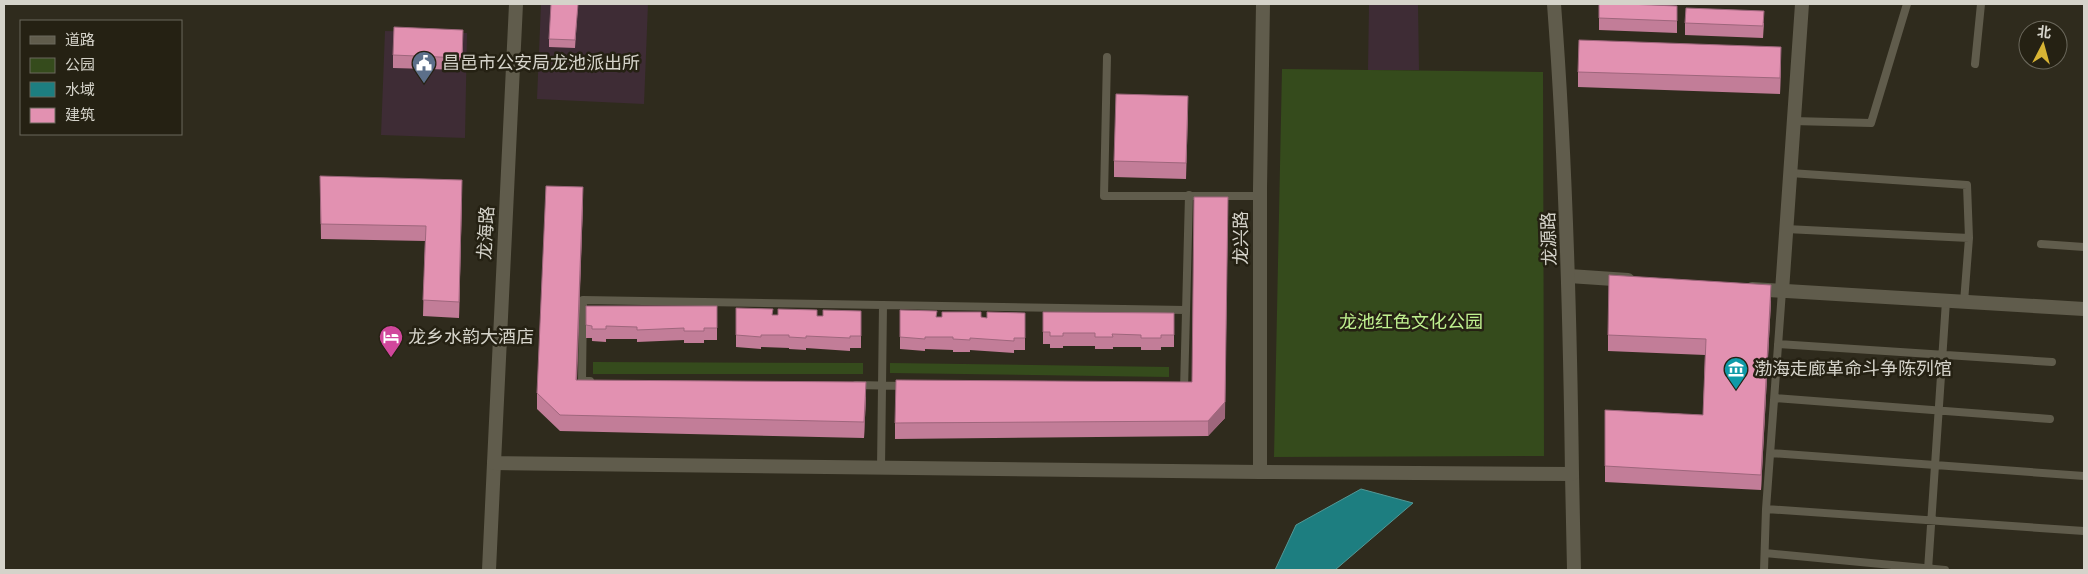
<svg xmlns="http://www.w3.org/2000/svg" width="2088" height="574" font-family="Jost,'Noto Sans SC',sans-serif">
<rect width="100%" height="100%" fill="#2f2b1d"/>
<path fill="#3e2c35" d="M 541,4 L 648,4 L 644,104 L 537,99 Z
M 1369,4 L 1418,4 L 1419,70 L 1368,70 Z
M 385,31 L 467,33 L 465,138 L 381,135 Z"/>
<path fill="#354b1c" d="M 1282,69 L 1543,72 L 1544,456 L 1274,457 Z
M 593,362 L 863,363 L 863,374 L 593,374 Z
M 890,363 L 1169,367 L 1169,377 L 890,373 Z"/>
<path fill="#1d7e80" stroke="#549896" d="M 1361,489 L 1413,503 L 1335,570 L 1275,570 L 1296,525 Z"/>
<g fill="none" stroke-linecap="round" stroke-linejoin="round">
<path stroke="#605c4c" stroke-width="8" d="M 1107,57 L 1104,196 L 1260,196
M 1975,64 L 1981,4
M 1793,121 L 1871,123 L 1907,4
M 1790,173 L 1967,185 L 1969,238 L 1964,302
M 1786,229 L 1969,238
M 2041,244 L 2084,247
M 1778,344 L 2052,362
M 590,381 L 582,381 L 583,300 L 1185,310
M 856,385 L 905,386
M 1184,390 L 1189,195
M 1775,398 L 2050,419
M 1771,453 L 2084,476
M 881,468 L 883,305
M 1766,509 L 2084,531
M 1765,553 L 1945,570
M 1764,570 L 1766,509 L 1782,291
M 1928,570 L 1946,301"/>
<path stroke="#605c4c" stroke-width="14" d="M 1569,276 L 1628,280
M 1752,289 L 2084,309
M 1782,291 L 1802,4
M 1572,474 L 1574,570
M 489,570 L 494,463"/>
<path stroke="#605c4c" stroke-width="14" d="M 516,4 L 494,463 L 1260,472 L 1572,474 C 1570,317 1566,160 1554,4
M 1260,472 L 1260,188 L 1263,4"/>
</g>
<path fill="#c27d98" d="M 578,4 L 575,48 L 549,47 L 549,39 Z
M 1599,4 L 1677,6 L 1677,33 L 1599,30 Z
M 1685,23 L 1764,23 L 1763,38 L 1685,35 Z
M 463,42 L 462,70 L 393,68 L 393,55 Z
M 1781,63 L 1780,94 L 1578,87 L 1578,72 Z
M 1188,112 L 1186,179 L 1114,177 L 1114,161 Z
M 320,176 L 462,196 L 459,318 L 423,316 L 425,241 L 321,239 Z
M 583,203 L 577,380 L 866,397 L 864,438 L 560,431 L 537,409 L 537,393 Z
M 1771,301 L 1761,490 L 1605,482 L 1605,410 L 1703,415 L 1705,355 L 1608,351 L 1608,335 Z
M 586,306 L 717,306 L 717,340 L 704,340 L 704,343 L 684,343 L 684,340 L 637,342 L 637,339 L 606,339 L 606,342 L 592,341 L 592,338 L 586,338 Z
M 736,308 L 773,315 L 823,316 L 861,311 L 861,348 L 850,348 L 850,351 L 806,348 L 806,350 L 789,349 L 789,348 L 761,347 L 761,349 L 736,347 Z
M 900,310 L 937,317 L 987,318 L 1025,313 L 1025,350 L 1014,350 L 1014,353 L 970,350 L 970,352 L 953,352 L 953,350 L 925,349 L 925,351 L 900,349 Z
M 1043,312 L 1174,313 L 1174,347 L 1161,347 L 1161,350 L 1141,350 L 1141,347 L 1113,347 L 1113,349 L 1095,349 L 1095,346 L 1063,346 L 1063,348 L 1050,348 L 1050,344 L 1043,344 Z
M 1225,418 L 1208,436 L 895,439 L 895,423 Z"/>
<path fill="#9e667c" d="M 1781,47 L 1781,63 L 1780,94 L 1780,78 Z
M 462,180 L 462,196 L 459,318 L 459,302 Z
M 583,187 L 583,203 L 576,396 L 576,380 Z
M 1228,197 L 1225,418 L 1208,436 L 1208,421 Z
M 1771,285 L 1771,301 L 1761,490 L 1761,475 Z
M 866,382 L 866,397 L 864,438 L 864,422 Z"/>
<path fill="#e291b1" stroke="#9e667c" d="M 551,4 L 578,4 L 575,40 L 549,39 Z
M 1599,4 L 1626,4 L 1677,6 L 1677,21 L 1599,18 Z
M 1686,8 L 1764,11 L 1763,26 L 1685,23 Z
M 394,27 L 463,30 L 462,58 L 393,55 Z
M 1579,40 L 1781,47 L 1780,78 L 1578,72 Z
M 1116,94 L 1188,96 L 1186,163 L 1114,161 Z
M 320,176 L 462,180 L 459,302 L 423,300 L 426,226 L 321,224 Z
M 546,186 L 583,187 L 576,380 L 866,382 L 864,422 L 560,415 L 537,393 Z
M 1194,197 L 1228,197 L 1225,402 L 1208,421 L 895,423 L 896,380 L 1192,382 Z
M 1609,275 L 1771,285 L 1761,475 L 1605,466 L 1605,410 L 1703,415 L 1706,339 L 1608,335 Z
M 586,306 L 717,306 L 717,328 L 704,328 L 704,331 L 684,331 L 684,328 L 637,330 L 637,327 L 606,326 L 606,329 L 592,329 L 592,326 L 586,325 Z
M 736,308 L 773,309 L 772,315 L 778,315 L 778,309 L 817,310 L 817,316 L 823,316 L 823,310 L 861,311 L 861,336 L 850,336 L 850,338 L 806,336 L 806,338 L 789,337 L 789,335 L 761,335 L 761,337 L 736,335 Z
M 900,310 L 937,311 L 936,317 L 942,317 L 942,312 L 981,312 L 981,317 L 987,318 L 987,312 L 1025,313 L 1025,338 L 1014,338 L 1014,341 L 970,338 L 970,340 L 953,339 L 953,337 L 925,337 L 925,339 L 900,337 Z
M 1043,312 L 1174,313 L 1174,335 L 1161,335 L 1161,338 L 1141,338 L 1141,335 L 1112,334 L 1113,337 L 1095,337 L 1095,333 L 1063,333 L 1063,336 L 1050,336 L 1050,332 L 1043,332 Z"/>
<defs>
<g id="civic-pin" transform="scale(1.25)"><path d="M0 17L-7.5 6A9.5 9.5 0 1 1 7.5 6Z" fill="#5c6f8a" stroke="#252113"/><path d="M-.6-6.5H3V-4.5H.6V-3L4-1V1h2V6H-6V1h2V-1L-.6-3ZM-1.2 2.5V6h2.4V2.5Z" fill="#fff"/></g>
<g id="hotel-pin" transform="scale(1.25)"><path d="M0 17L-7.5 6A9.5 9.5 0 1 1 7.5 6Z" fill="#d1479c" stroke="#252113"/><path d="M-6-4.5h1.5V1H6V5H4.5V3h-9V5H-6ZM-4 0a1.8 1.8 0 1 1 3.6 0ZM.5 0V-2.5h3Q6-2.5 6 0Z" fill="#fff"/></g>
<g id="museum-pin" transform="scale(1.25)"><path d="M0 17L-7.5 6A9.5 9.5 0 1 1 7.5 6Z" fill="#0f9aa8" stroke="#252113"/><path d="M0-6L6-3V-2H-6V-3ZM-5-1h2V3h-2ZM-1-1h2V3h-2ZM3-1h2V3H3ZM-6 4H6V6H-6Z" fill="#fff"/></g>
</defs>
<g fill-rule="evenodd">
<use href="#civic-pin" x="424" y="63"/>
<use href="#hotel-pin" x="391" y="337"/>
<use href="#museum-pin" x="1736" y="369"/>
</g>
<g text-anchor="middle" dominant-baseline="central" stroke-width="5" stroke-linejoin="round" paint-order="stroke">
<g font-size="18" fill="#d5d3ca" stroke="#252113" text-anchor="start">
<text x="442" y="63">昌邑市公安局龙池派出所</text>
<text x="408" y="337">龙乡水韵大酒店</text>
<text x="1754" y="369">渤海走廊革命斗争陈列馆</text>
</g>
<g font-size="18" fill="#d5d3ca" stroke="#252113">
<text transform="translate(486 233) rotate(-87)">龙海路</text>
<text transform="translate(1241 238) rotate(-90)">龙兴路</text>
<text transform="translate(1549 239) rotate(-92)">龙源路</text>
</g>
<g font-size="18" fill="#bff08f" stroke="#252113">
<text x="1411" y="322">龙池红色文化公园</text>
</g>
</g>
<rect width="2088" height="574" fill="none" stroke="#d5d3ca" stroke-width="10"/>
<rect x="20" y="20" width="162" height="115" fill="#252113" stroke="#6b685c"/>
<rect x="30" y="36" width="25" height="8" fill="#605c4c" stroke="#6b685c"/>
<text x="65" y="45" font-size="15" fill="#d5d3ca">道路</text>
<rect x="30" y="58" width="25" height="15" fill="#354b1c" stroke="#6b685c"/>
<text x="65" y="70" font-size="15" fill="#d5d3ca">公园</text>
<rect x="30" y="82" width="25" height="15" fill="#1d7e80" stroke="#6b685c"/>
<text x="65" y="95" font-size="15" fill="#d5d3ca">水域</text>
<rect x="30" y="108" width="25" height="15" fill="#e291b1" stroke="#6b685c"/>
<text x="65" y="120" font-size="15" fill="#d5d3ca">建筑</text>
<g transform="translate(2043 45) rotate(6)"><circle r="24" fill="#252113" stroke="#6b685c"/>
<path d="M0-4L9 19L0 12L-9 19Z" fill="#d8b434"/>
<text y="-8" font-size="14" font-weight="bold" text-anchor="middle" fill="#d5d3ca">北</text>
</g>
</svg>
